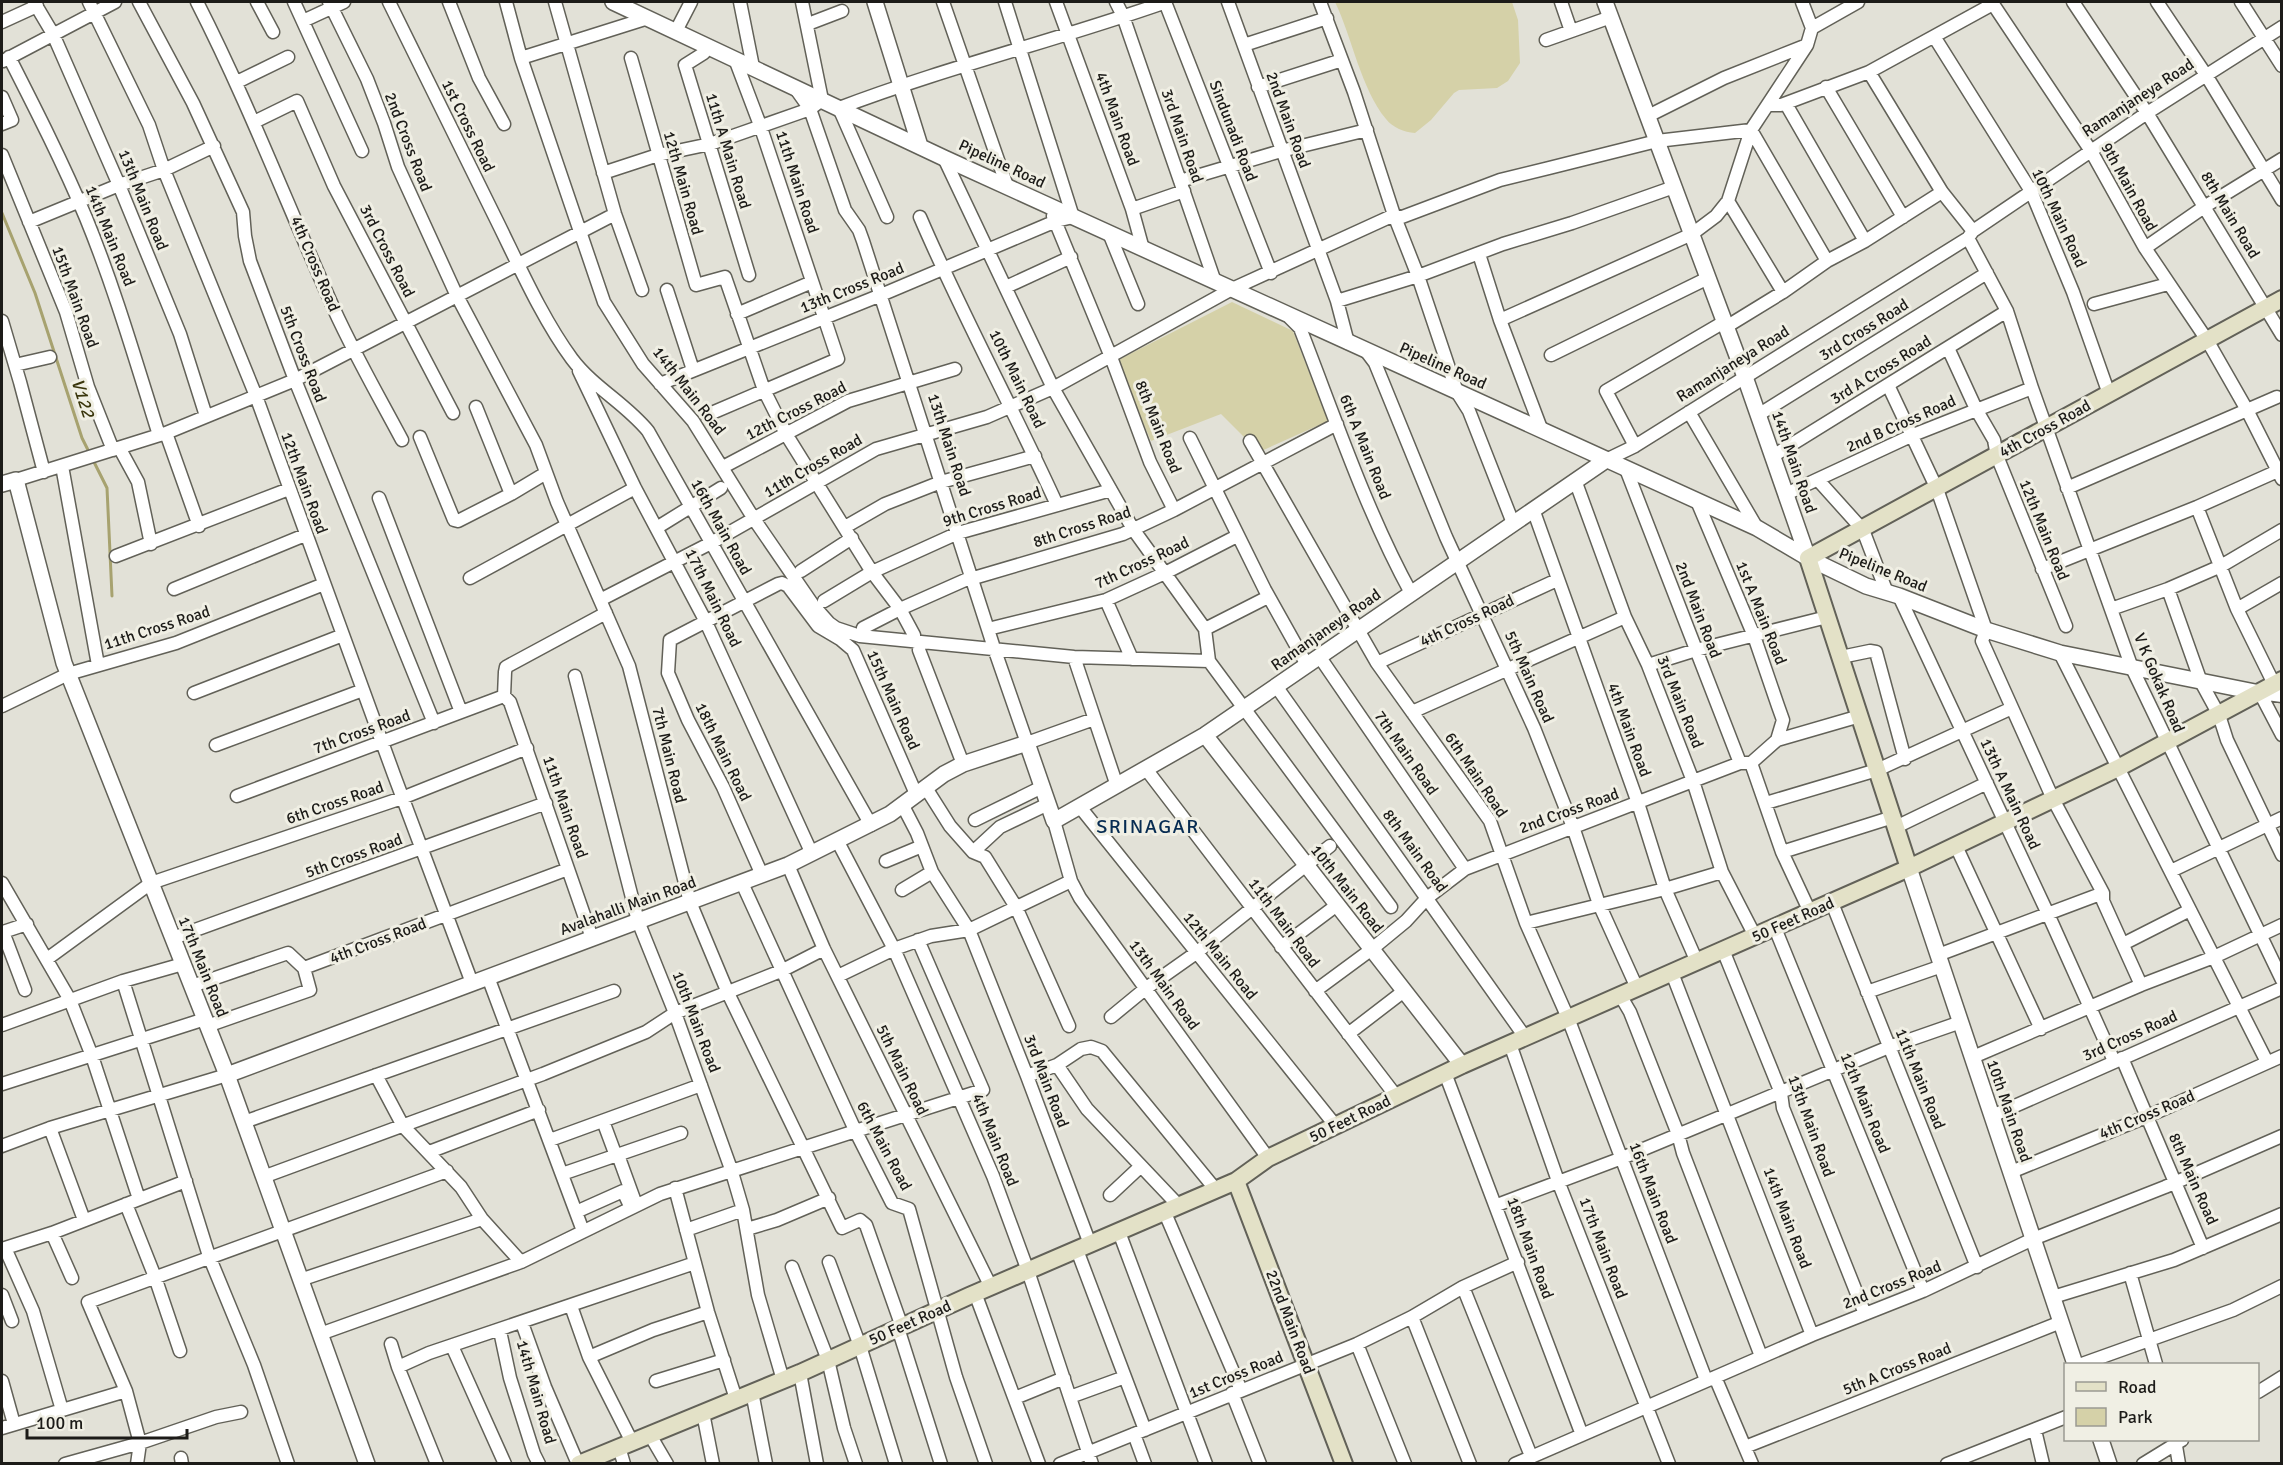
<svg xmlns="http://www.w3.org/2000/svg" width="2283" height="1465" font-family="Signika,sans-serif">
<rect width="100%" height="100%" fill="#e2e1d7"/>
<path fill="#d5d1a8" d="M 1335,2 L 1512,2 L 1518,20 L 1520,63 L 1508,81 L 1497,88 L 1459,90 L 1454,93 L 1431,120 L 1415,133 C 1404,132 1393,128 1386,119 C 1361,89 1352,37 1335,2 Z
M 1232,302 L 1293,331 L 1328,421 L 1259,452 L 1221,414 L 1151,441 L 1116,361 Z"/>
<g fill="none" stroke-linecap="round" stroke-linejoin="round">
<path stroke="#a7a26f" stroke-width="3" d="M 2,213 L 35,293 L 82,438 L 90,454
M 93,460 L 107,488 L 112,596"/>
<g stroke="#626158" stroke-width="15">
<path id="minor" d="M 34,2 L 53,34 L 119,185 L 180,334 L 206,416
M 89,2 L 149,125 L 164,170 L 256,396 L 394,775 L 472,983
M 139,2 L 193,103 L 243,212 L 245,236 L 250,261 L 295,380 L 434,723
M 197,2 C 246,98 285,199 329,298 C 350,347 377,393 402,440
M 257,2 L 273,32
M 294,2 L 362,151
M 329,2 L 367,79 L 384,123 L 398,167 L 456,294 L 536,445 L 557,502 L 629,666 L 690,902 L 728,993 L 842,1228 L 860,1220 L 866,1225 L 902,1327
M 389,2 C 424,73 459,144 494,215 C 517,261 541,317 572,359 C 593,387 626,404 648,431 L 871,825
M 449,2 L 479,78 L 504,124
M 506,2 L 521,58 L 604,302 L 643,364 L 693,421 L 754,519 L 813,605 L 829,623 L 836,628 L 860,636 L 1074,657 L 1209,661 L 1391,907
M 555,2 L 615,214 L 642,290
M 740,2 L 753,67
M 943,2 L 1007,186
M 1056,2 L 1132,209 L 1143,249
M 1116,2 L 1123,16 L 1215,282
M 1165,2 L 1271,273
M 1228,2 L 1337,301 L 1348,343
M 1320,2 L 1354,92 L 1394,215 L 1418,276 L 1457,392 L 1469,411 L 1511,518 L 1514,522
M 1561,2 L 1571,31
M 2073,2 L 2147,113 L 2282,335
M 2157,2 L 2206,75 L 2282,200
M 2241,2 L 2282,66
M 303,21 L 344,2
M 2,22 L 37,6
M 808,24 L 842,11
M 1812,28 L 1858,2
M 676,31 L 691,2
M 1935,38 L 2031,191 L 2073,292 L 2109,394
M 1546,40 L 1611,17
M 705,45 L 704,53 L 685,65 L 749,275
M 1244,45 L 1327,18
M 9,57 C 36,110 63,163 86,218 C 115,289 136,362 159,435
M 521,58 L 648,18
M 631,58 L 696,285 L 725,277 L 764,390 L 786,434 L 872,572 L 900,609 L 914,635
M 3,61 L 115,2
M 1869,72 L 1942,192 L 1973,231
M 237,82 L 288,57
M 1258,87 L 1342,60
M 1826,87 L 1903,217
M 795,88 L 810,109 L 845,210 L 859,230 L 863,241 L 994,648 L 1027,743 L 1094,719
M 2,97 L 12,120 L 2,124
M 1786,104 L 1865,241
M 1769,105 L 1781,105 L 1869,72 L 1993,4 L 2091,151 L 2145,248 L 2207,340 L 2247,410 L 2282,479
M 1648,116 L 1724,78 L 1807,45
M 254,122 L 297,101 L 334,186 L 453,413
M 2,155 L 66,312 L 88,387 L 113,450
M 944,158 L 1053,388 L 1133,529 L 1205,629 L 1209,661
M 603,173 L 658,155 L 710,144 L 810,109 L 822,100 L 802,2
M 1180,181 L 1281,151 L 1367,130
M 1728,201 L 1783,292
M 1132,209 L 1184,191
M 1053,216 L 1111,357 L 1150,462 L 1174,510
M 887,217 L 839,108 C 947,67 1058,40 1166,2
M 920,217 C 962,315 1013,408 1057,505
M 29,222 L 119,185 L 164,170 L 214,146
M 1109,233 L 1138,304
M 1968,238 L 2007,311 L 2032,388 L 2132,668 L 2282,980
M 2145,248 L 2204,207 L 2282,159
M 1479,254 L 1500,320 L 1542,431
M 1006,287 L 1071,257
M 667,290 L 693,370
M 1337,301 L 1418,276 L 1503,244 L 1572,223 L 1674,187
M 2094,304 L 2168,284
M 737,314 L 812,282
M 1290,318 L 1300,328 C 1334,415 1366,511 1411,593
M 1500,320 L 1692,234 L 1716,216 L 1728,201 L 1751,130 L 1807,45 L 1812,28 L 1802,2
M 2,321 L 20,382 L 44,472
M 1726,327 L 1783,292 L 1827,261 L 1865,241 L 1942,192
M 1948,348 L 1976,409 L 1994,440 L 1997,456 L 2066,626
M 1366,351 L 1375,363 L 1446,537 L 1534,728 L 1573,827 L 1599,904 L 1637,988
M 1551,355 L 1708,278
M 15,365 L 50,357
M 579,371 L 635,488 L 705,620 L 812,854
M 660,384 L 881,295 L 1056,221 L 1073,217 L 1005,2
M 1888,385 L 1937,489 L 1986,630 L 1982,641 L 2053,799 L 2103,893 L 2103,901 L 2141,985
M 476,407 L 511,494
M 1689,412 L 1757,528
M 707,415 L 838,359 L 760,125 L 735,59
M 1758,415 L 1987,273
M 166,433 L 199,526
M 420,437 L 454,520 L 458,521 L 511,494 L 546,473
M 1190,438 L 1265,590 L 1307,665
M 1250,441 L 1377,663 L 1490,821 L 1526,923 L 1568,1018 L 1706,1380
M 1635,446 L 1606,391 L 1724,322
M 120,449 L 138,482 L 151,544
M 1773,456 L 2007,311
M 1606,460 L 1635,446 L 1968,238 L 1973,231 L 2147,113 L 2282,27
M 62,466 L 98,665
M 723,467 L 848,401 L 955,369
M 1626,469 L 1740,763
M 16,480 L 166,433 L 295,380 L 615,214
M 1575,480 L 1625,617 L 1648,665 L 1693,781 L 1722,872 L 1755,936
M 1818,480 L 1863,530 L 1887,593
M 2067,488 L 2277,397
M 1786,494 L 1913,435 L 2032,388
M 379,498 L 461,712
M 1697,501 L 1754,636 L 1778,706 L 1783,720 L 1777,740
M 2197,507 L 2237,609 L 2274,684
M 1533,509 L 1638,803 L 1665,889 L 1697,962
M 658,527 L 721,488
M 845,527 L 885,504 L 941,482 L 1035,456
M 116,556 L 289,489
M 2042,569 L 2197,507 L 2282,469
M 801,571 L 852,538
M 470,578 L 635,488
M 174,589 L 305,535
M 2168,589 L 2201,682 L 2219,715 L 2227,740 L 2282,855
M 1899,596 L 2048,914 L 2114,1061
M 600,600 L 711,543 L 876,449 L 987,417 L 1053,388 L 1232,289 L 1394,215 L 1402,217 L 1500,180 L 1549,168 L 1657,141 L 1751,130 L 1827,261
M 1106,600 L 1132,659
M 824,601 L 872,572 L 958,533 L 1111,490
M 2111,609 L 2168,589 L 2221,566 L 2282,530
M 2237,609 L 2282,583
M 863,628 L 900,609 L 972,577 L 977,577 L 1123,534 L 1174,510 L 1337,424
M 988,629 L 1106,600 L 1165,573 L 1237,536
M 1205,629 L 1268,597
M 919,650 L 963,764
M 2060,653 L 2267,1062
M 1319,656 L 1465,869
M 1074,657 L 1117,786
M 1841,657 L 1870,651 L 1876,652 L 1905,759
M 1377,663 L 1557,580
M 1648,665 L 1696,650 L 1827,617
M 575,676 L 638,921 L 675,1013 L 731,1169 L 743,1210 L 758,1295 L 783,1380
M 1276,686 L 1525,1037
M 194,693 L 343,635
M 2260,693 L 2282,735
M 2260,693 L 2282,696
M 504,696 L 505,672 L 506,667 L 606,613
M 2,706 L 68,674 L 176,643 L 324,584
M 1412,712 L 1625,617
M 216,745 L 363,690
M 1751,763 L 1782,852 L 1810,912
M 1146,769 L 1396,1096
M 926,788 L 950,826 L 973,852 L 985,857 L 1016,907 L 1069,1026
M 237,796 L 504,696 L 510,702 L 592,938
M 1766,803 L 1877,770 L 2012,708
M 903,806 L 917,833 L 932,872 L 969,930 L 1027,1076 L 1090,1244
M 1080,807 L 1335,1125
M 975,820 L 1042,787
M 1054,821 L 1071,881 L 1080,898 L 1268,1158
M 1896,827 L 1987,783
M 838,842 L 894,949 L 993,1176 L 1028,1271 L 1092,1464
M 1956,846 L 2041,1029
M 973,852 L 1000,827 L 1048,804
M 1782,852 L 1893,817
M 886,861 L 922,846
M 788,865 L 824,949 L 991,1287
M 2171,871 L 2282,818
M 762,875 L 723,787 L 688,720 L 668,673 L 670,640 L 778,584 L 782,583 L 788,586 L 818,626 L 840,639 L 853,650 L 916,794
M 2,883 L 70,1000 L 92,1056 L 139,1199
M 742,883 L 855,1130 L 892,1203 L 909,1209 L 956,1377 L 986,1464
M 902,890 L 932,872
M 1832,903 L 1977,1267
M 1526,923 L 1665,889 L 1722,872
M 1775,928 L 1923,1291
M 173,938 L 546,803
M 2123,944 L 2190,910
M 1281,947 L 1337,905
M 1723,950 L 1781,1093 L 1783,1108 L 1865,1314
M 1938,955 L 2103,893
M 47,959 L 151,883 L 402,798 L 527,748
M 1672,973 L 1812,1335
M 838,976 L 894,949 L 931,936 L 969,930 L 1071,881
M 488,977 L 583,1231
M 123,981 L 209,1256 L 254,1365 L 288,1464
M 192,986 L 288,953 L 304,968 L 568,869
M 25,990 L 3,932 L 27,924
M 1315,991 L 1372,949 L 1406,921 L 1427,898 L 1465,869 L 1693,781 L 1740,763 L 1751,763 L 1777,740 L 1860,716
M 1867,992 L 1942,966
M 1620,995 L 1630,1012 L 1678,1134 L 1683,1153 L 1761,1356
M 1111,1017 L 1145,989 L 1196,953 L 1330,846
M 2,1025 L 123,981 L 183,964
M 207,1026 L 310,990 L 304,968
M 1348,1034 L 1404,991
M 1510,1044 L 1558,1181 L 1669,1464
M 1973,1057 L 2141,985 L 2214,957 L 2282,925
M 2122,1058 L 2203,1248
M 1057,1065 L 1087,1109 L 1179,1206
M 1445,1073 L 1582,1435
M 376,1075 L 403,1126 L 461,1187 L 482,1219 L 521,1262
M 1027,1076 L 1057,1065 L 1081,1049 L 1091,1047 L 1102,1051 L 1216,1190
M 2,1084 L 205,1019
M 1992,1116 L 2282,988
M 603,1121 L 616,1156
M 244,1122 L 614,991
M 50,1128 L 84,1220
M 550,1140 L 701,1085
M 2,1146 L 50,1128 L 227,1075
M 429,1152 L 539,1110
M 618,1155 L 634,1199
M 2011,1172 L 2146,1117 L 2282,1056
M 562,1174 L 681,1133
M 263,1177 L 543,1074 L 646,1032 L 675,1013 L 781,971 L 824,949
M 675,1188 L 708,1312 L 736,1399
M 1110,1195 L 1141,1166
M 126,1204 L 155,1277 L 180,1351
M 1497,1205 L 1622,1158 L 1889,1047 L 1961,1022
M 576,1212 L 623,1191 L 631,1208
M 1165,1213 L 1241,1390
M 747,1229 L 777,1220 L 829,1198
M 686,1230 L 743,1210
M 1119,1232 L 1206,1464
M 52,1233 L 72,1278
M 5,1248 L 33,1311 L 62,1410
M 2,1249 L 52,1233 L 186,1181
M 1077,1250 L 1145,1430
M 829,1262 L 860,1346 L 896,1464
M 792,1267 L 828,1360 L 844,1428 L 856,1464
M 2130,1273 L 2156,1364
M 300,1280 L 482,1219
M 1463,1287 L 1531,1456
M 975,1293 L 1039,1464
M 2,1295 L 12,1321
M 2053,1297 L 2174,1260 L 2282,1214
M 571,1306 L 589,1357 L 632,1442
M 1412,1317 L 1470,1464
M 522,1323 L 545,1387 L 578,1464
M 898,1328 L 941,1464
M 500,1331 L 510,1378 L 534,1454 L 539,1464
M 320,1334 L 521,1262 L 660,1194 L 983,1090 L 918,940
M 391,1344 L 398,1367 L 437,1464
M 1357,1344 L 1405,1464
M 452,1346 L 505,1464
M 589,1357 L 653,1330 L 708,1312
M 2082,1364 L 2233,1310 L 2282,1286
M 398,1367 L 429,1353 L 695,1263
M 800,1373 L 817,1464
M 1715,1377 L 1752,1464
M 2,1381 L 14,1424
M 656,1381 L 724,1360
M 752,1392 L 766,1464
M 2258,1392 L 2282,1377
M 1232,1393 L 1260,1464
M 1070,1397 L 1125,1377
M 1015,1398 L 1064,1378
M 703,1413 L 713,1464
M 2,1428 L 126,1391
M 2035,1430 L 2043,1464
M 1134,1434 L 1145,1464
M 650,1435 L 667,1464
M 2175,1440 L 2179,1464
M 619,1447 L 624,1464
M 1745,1447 L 2061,1322
M 181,1458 L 182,1464
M 65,1464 L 140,1443 L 216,1417 L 241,1412
M 137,1464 L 140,1443 L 126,1391 L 88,1302 L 447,1171
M 1060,1464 L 1357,1344 L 1412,1317 L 1463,1287 L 1518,1262
M 1515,1464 L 1812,1335 L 1923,1291 L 2033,1239 L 2165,1187 L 2282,1136
M 1947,1464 L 2066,1417
M 2143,1464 L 2182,1440"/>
</g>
<g stroke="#626158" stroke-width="18">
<path id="tertiary" d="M 613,2 L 944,158 L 1757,528 L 1808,558 L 1866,586 L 1899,596 L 1986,630 L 2060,653 L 2260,693
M 875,2 L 920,146
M 1605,2 L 1745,377 L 1808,558
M 2,484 L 16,480 L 64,663 L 227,1075 L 367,1464
M 1205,735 L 1462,1065
M 1909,868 L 2075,1364
M 227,1075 L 788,865 L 890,814 L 944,774 L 963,764 L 1027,743 L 1054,821 L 1205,735 L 1606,460
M 2101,1440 L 2109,1464"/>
</g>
<g stroke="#626158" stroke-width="20">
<path id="secondary" d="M 1909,868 L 1808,558 L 2282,299
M 1236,1181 L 1344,1464
M 579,1464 L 800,1373 L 969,1296 L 1236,1181 L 1268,1158 L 1462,1065 L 1909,868 L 2118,768 L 2282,680"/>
</g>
<use href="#minor" stroke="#fff" stroke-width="12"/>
<use href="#tertiary" stroke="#fff" stroke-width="15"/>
<use href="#secondary" stroke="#e3e1c7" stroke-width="16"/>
</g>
<g text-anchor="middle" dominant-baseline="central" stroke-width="6" stroke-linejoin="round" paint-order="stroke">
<g font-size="16" fill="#1c1b18" stroke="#f0efe4">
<text transform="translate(2138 98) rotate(-33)">Ramanjaneya Road</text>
<text transform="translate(1117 119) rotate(70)">4th Main Road</text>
<text transform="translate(1288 120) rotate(70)">2nd Main Road</text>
<text transform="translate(468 126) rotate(64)">1st Cross Road</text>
<text transform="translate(1233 131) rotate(69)">Sindunadi Road</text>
<text transform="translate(1182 136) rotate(71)">3rd Main Road</text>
<text transform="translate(408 142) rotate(69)">2nd Cross Road</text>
<text transform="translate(728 151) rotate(73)">11th A Main Road</text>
<text transform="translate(1002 164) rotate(25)">Pipeline Road</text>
<text transform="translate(797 182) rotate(72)">11th Main Road</text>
<text transform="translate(683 183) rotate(74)">12th Main Road</text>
<text transform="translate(2129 187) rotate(61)">9th Main Road</text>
<text transform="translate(143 200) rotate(68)">13th Main Road</text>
<text transform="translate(2230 215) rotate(59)">8th Main Road</text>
<text transform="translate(2059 218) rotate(65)">10th Main Road</text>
<text transform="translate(110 236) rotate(68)">14th Main Road</text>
<text transform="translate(387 251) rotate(63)">3rd Cross Road</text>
<text transform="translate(315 264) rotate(67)">4th Cross Road</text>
<text transform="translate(852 288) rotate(-22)">13th Cross Road</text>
<text transform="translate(75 297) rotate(70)">15th Main Road</text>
<text transform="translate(1864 330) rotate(-32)">3rd Cross Road</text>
<text transform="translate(303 354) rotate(69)">5th Cross Road</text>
<text transform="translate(1733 364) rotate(-32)">Ramanjaneya Road</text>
<text transform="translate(1443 366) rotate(24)">Pipeline Road</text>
<text transform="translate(1881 370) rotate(-32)">3rd A Cross Road</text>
<text transform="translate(1017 379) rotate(64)">10th Main Road</text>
<text transform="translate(689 391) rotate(52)">14th Main Road</text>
<text transform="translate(796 411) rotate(-27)">12th Cross Road</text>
<text transform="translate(1901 424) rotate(-24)">2nd B Cross Road</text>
<text transform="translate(1158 427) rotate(68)">8th Main Road</text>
<text transform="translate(2045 429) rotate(-29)">4th Cross Road</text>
<text transform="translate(949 445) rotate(72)">13th Main Road</text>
<text transform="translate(1365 447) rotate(68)">6th A Main Road</text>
<text transform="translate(1794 462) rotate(71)">14th Main Road</text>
<text transform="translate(813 466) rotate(-30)">11th Cross Road</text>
<text transform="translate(304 483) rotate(70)">12th Main Road</text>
<text transform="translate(992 507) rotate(-17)">9th Cross Road</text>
<text transform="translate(721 527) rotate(61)">16th Main Road</text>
<text transform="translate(1082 527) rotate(-18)">8th Cross Road</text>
<text transform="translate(2044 530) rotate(68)">12th Main Road</text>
<text transform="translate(1142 563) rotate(-25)">7th Cross Road</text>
<text transform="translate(1883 570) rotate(22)">Pipeline Road</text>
<text transform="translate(713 598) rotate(64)">17th Main Road</text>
<text transform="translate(1698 610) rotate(69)">2nd Main Road</text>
<text transform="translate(1761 613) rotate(68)">1st A Main Road</text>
<text transform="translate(1467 621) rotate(-25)">4th Cross Road</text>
<text transform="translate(157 628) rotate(-18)">11th Cross Road</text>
<text transform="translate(1326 630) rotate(-35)">Ramanjaneya Road</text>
<text transform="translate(1529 677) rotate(66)">5th Main Road</text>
<text transform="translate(2159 683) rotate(67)">V K Gokak Road</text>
<text transform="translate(893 700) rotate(66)">15th Main Road</text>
<text transform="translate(1680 702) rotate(68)">3rd Main Road</text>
<text transform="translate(1629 730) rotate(70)">4th Main Road</text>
<text transform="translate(362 732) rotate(-20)">7th Cross Road</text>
<text transform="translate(723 752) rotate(64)">18th Main Road</text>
<text transform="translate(1406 753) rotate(55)">7th Main Road</text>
<text transform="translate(669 755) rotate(76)">7th Main Road</text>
<text transform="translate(1476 775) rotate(56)">6th Main Road</text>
<text transform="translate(2010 794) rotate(65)">13th A Main Road</text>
<text transform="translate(335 803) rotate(-19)">6th Cross Road</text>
<text transform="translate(565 807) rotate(71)">11th Main Road</text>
<text transform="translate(1569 811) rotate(-20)">2nd Cross Road</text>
<text transform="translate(1415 851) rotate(54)">8th Main Road</text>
<text transform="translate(354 856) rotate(-20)">5th Cross Road</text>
<text transform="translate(1347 889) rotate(52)">10th Main Road</text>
<text transform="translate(628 906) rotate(-20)">Avalahalli Main Road</text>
<text transform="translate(1793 920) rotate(-24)">50 Feet Road</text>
<text transform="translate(1284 923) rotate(53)">11th Main Road</text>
<text transform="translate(378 941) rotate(-21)">4th Cross Road</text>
<text transform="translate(1220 956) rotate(51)">12th Main Road</text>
<text transform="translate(203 967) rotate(68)">17th Main Road</text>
<text transform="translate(1164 985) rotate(54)">13th Main Road</text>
<text transform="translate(696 1022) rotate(69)">10th Main Road</text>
<text transform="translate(2130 1036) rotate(-24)">3rd Cross Road</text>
<text transform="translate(902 1070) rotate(64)">5th Main Road</text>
<text transform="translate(1920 1079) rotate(68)">11th Main Road</text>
<text transform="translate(1046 1081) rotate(69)">3rd Main Road</text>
<text transform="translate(1865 1103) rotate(68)">12th Main Road</text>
<text transform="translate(2009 1111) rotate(71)">10th Main Road</text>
<text transform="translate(2147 1115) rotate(-23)">4th Cross Road</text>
<text transform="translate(1350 1119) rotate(-26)">50 Feet Road</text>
<text transform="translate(1811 1126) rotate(70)">13th Main Road</text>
<text transform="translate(995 1140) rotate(68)">4th Main Road</text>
<text transform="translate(884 1146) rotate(62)">6th Main Road</text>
<text transform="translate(2193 1179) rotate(66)">8th Main Road</text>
<text transform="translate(1653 1193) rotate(69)">16th Main Road</text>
<text transform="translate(1787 1218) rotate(69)">14th Main Road</text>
<text transform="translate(1530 1248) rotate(70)">18th Main Road</text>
<text transform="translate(1603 1248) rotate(69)">17th Main Road</text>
<text transform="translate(1892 1285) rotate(-22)">2nd Cross Road</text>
<text transform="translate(1290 1322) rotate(69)">22nd Main Road</text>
<text transform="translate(910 1323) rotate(-24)">50 Feet Road</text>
<text transform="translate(1897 1369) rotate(-22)">5th A Cross Road</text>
<text transform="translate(1236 1375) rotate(-22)">1st Cross Road</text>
<text transform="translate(536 1392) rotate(74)">14th Main Road</text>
</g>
<g font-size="18" font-style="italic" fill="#3a360c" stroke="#f0efe4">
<text transform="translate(83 398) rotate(72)">V122</text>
</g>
<g font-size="20" letter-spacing="1.5" fill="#072c52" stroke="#f0efe4">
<text x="1148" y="826">SRINAGAR</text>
</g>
</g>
<rect width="2283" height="1465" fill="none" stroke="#1c1b18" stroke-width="6"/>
<rect x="2064" y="1363" width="195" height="78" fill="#f0efe4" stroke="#9b9a92" stroke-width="1.5"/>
<rect x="2076" y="1382" width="30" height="9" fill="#e3e1c7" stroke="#9b9a92" stroke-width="1.5"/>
<text x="2118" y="1393" font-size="18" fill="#1c1b18">Road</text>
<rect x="2076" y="1408" width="30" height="18" fill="#d5d1a8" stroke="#9b9a92" stroke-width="1.5"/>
<text x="2118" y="1423" font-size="18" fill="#1c1b18">Park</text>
<path d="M27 1429v9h160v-9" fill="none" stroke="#1c1b18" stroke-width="3"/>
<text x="36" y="1429" font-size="18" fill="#1c1b18" stroke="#f0efe4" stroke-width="4.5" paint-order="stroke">100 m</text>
</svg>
